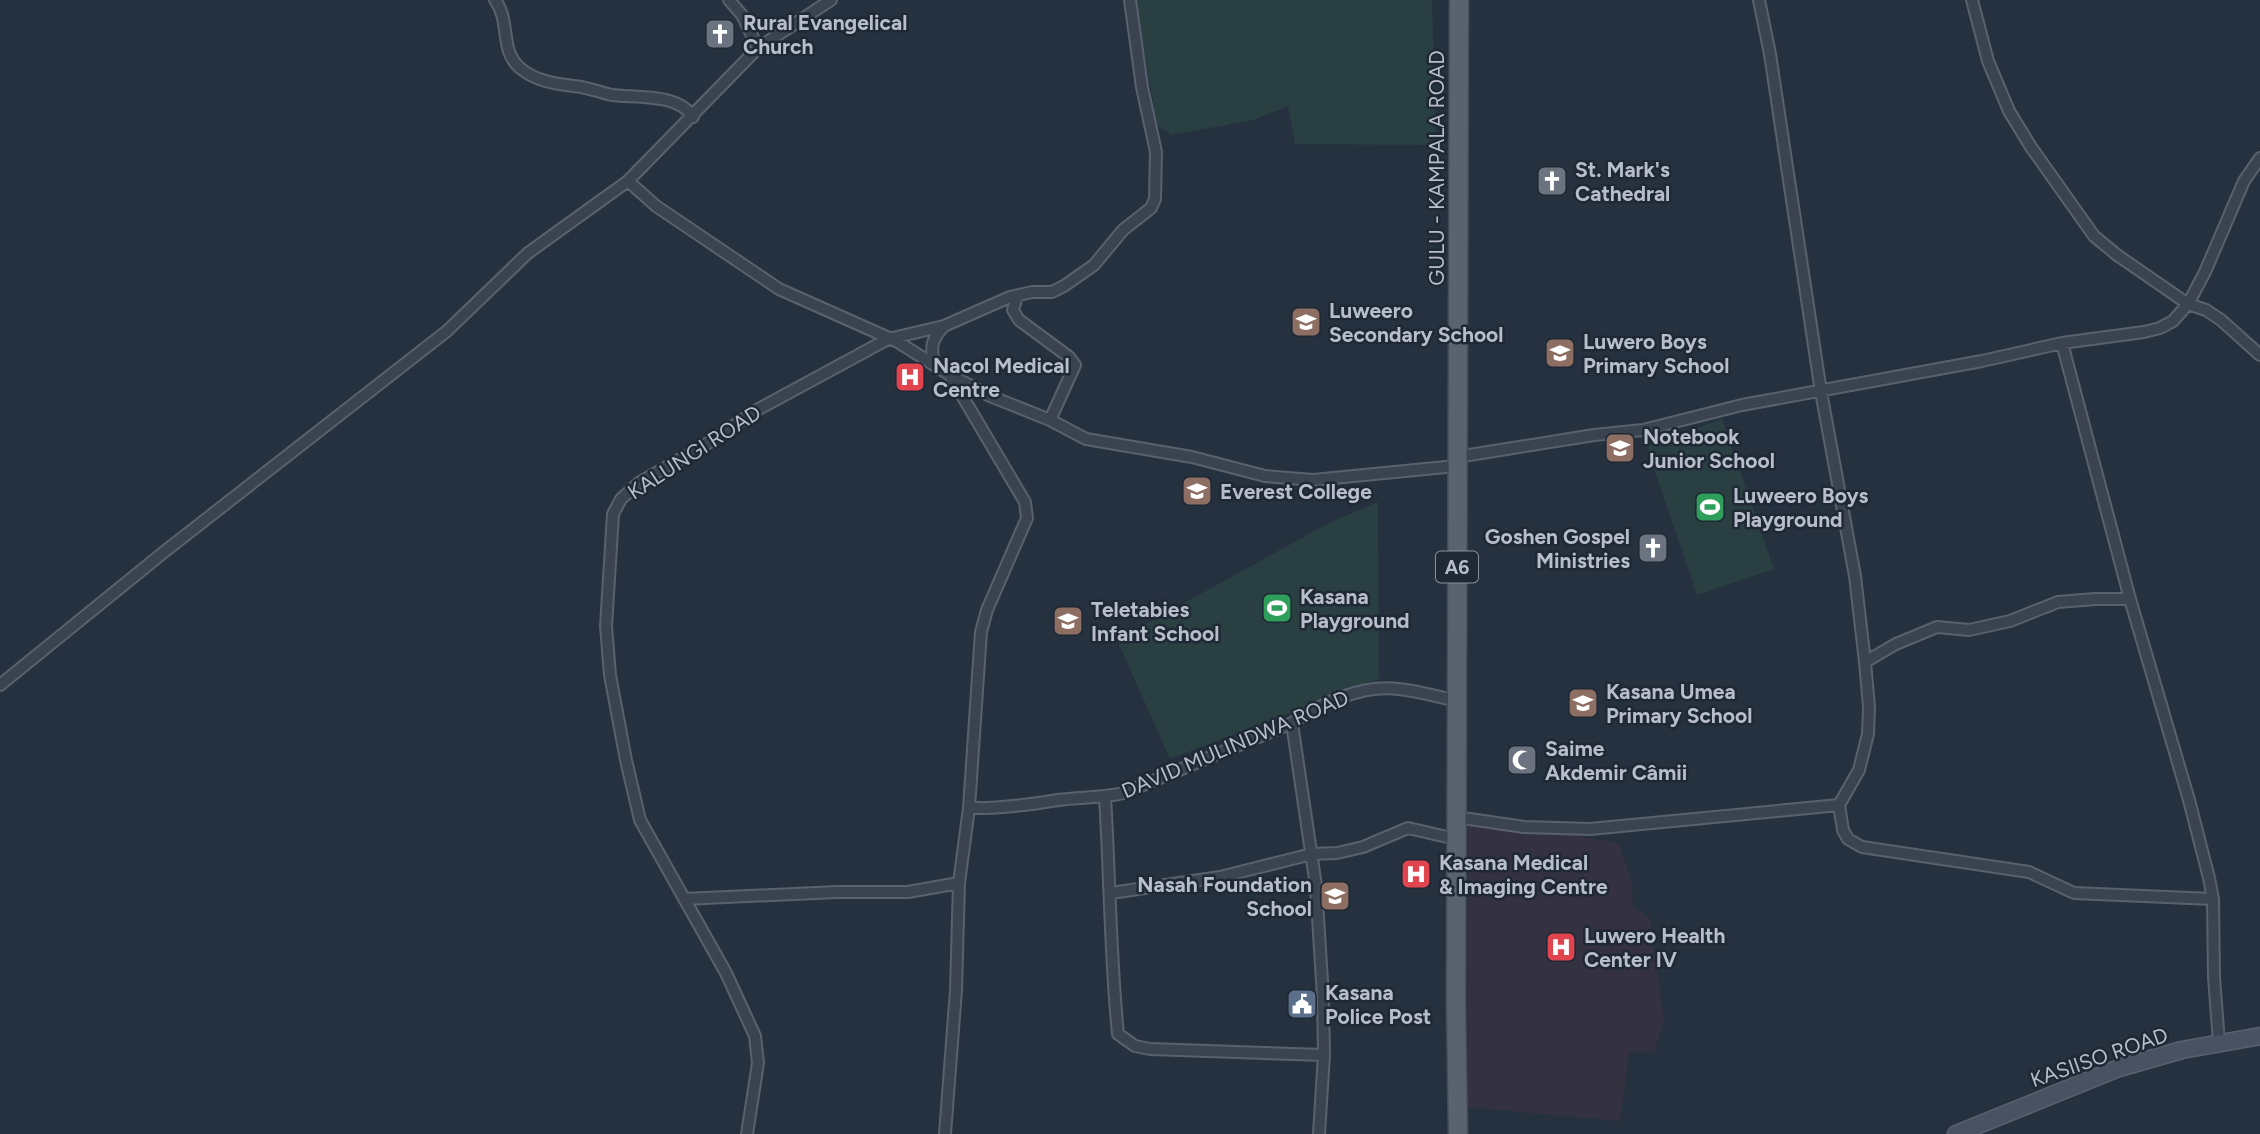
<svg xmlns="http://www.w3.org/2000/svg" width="2260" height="1134" font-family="Figtree,sans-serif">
<rect width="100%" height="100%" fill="#26313f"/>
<path fill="#343241" d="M 1468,817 L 1618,843 L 1632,881 L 1633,906 L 1650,918 L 1664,1022 L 1654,1051 L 1629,1053 L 1620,1121 L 1468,1107 Z"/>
<path fill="#293f41" d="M 1135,0 L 1432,0 L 1436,136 L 1425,145 L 1295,144 L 1288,106 L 1253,120 L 1172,135 L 1157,125 Z
M 1722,419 L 1774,569 L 1697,595 L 1646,445 Z
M 1378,502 L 1379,679 L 1170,759 L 1117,640 L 1329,523 Z"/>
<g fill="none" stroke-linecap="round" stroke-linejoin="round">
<g stroke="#58616d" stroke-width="14">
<path id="street" d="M 495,0 C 511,21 499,50 520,68 C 538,83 559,84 581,87 C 592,89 602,93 612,95 C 636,98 678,93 693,117
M 729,0 L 742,15 L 758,48
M 1759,0 L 1770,54 L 1821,392 L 1855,576 L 1865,662 L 1869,707 L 1868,734 L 1859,770 L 1839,805 L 1843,830 L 1848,839 L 1862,847 L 2029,872 L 2074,893 L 2213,899
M 1972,0 L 1988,61 L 2009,111 L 2031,147 L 2094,236 L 2117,255 L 2188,304 L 2206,310 L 2221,320 L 2260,355
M 628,181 L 656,206 L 779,289 L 898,342 L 950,375 L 990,396 L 1050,420 L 1086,439 L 1192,457 L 1265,476 L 1313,480 L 1456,466
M 1017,296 L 1013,310 L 1019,320 L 1069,357 L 1075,365 L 1050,420
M 2062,343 L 2130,599 L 2189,800 L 2209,878 L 2213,899 L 2214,977 L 2219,1043
M 934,363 C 930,346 932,339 944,326
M 1457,457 L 1594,435 L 1643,430 L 1742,405 L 1982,361 L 2062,343 L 2144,332 L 2160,328 L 2173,321 L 2188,304 L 2205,272 L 2244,181 L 2260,158
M 1865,662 L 1896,644 L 1937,627 L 1969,630 L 2010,621 L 2058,602 L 2095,599 L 2130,599
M 0,685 L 164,552 L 447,331 L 528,253 L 628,181 L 758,48 L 831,0
M 1292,723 L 1316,886 L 1323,997 L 1324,1055 L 1319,1134
M 1105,797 C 1110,876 1110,956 1118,1034 L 1135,1046 L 1150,1049 L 1324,1055
M 969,808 C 1000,809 1028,805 1058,800 C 1080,797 1102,798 1124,793 L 1292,723 C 1323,703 1361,684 1399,689 C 1419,691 1438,697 1458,701
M 1456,817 L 1524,827 L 1590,829 L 1839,805
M 1111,893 L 1220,877 L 1312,854 L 1337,853 L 1363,847 L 1408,828 L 1456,839
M 684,899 L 837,892 L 908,892 L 959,883
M 747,1134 L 758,1063 L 755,1036 L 726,973 L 640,820 L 626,760 L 610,675 L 606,626 L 613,514 L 621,499 L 640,482 L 705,445 L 757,410 L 888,339 L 944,326 L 1010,297 L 1032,292 L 1052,292 L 1064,286 L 1094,265 L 1123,230 L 1151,208 L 1155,199 L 1156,152 L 1142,87 L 1130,0
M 945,1134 L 956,990 L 959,883 L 969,808 L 981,632 L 987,610 L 1027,518 L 1025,502 L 951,377"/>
</g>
<g stroke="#58616d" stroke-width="19">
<path id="secondary" d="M 1956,1134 L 2119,1068 L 2182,1050 L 2260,1036"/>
</g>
<g stroke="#444c59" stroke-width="21">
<path id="primary" d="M 1458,1134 L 1456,1004 L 1459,0"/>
</g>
<use href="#street" stroke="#3a434f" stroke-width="10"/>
<use href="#secondary" stroke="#495262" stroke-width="16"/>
<use href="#primary" stroke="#59626f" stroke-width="18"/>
</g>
<defs>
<g id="church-square" transform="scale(1.575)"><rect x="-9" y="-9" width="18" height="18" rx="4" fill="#6b7280" stroke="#1f2835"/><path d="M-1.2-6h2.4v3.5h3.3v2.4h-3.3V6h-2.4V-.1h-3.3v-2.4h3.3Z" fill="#fff"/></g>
<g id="school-square" transform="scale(1.575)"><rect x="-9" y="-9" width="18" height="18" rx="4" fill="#8d6e63" stroke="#1f2835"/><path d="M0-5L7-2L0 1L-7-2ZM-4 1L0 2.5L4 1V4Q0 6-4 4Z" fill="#fff"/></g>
<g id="hospital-square" transform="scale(1.575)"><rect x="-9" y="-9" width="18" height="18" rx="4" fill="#e0444e" stroke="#1f2835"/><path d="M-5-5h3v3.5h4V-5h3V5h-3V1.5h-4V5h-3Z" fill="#fff"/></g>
<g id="stadium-square" transform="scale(1.575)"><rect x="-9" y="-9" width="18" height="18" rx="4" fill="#2e9e5b" stroke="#1f2835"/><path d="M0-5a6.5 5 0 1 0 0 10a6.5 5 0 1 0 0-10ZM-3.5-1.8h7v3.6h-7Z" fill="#fff"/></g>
<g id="mosque-square" transform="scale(1.575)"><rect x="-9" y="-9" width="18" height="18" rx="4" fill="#6b7280" stroke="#1f2835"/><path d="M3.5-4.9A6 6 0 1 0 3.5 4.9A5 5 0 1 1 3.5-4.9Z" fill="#fff"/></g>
<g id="civic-square" transform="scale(1.575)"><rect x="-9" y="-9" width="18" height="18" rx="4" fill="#5c6f8a" stroke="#1f2835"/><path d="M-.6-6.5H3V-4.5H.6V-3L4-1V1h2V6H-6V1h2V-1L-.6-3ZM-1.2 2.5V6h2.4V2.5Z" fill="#fff"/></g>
</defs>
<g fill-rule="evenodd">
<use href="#church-square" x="720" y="34"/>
<use href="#church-square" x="1552" y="181"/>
<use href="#school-square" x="1306" y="322"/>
<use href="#school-square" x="1560" y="353"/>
<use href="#hospital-square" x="910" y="377"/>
<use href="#school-square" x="1620" y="448"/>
<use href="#school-square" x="1197" y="491"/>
<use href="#stadium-square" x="1710" y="507"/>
<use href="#church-square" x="1653" y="548"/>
<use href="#stadium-square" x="1277" y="608"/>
<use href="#school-square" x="1068" y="621"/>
<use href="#school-square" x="1583" y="703"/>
<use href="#mosque-square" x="1522" y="760"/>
<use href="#hospital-square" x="1416" y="874"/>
<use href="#school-square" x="1335" y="896"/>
<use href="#hospital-square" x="1561" y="947"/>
<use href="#civic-square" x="1302" y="1004"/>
</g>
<g text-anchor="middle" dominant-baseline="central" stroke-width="5" stroke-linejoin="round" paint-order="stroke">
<rect fill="#1f2835" stroke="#89919d" stroke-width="2" x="1436" y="551.5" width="42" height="31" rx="5"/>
<g font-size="19" font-weight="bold" fill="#b7beca">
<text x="1457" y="567">A6</text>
</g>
<g font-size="21" font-weight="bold" fill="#b7beca" stroke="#1f2835" text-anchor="start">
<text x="743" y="22">Rural Evangelical<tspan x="743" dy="24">Church</tspan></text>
<text x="1575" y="169">St. Mark's<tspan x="1575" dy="24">Cathedral</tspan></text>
<text x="1329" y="310">Luweero<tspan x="1329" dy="24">Secondary School</tspan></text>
<text x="1583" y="341">Luwero Boys<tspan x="1583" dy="24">Primary School</tspan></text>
<text x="933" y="365">Nacol Medical<tspan x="933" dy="24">Centre</tspan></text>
<text x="1643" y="436">Notebook<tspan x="1643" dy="24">Junior School</tspan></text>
<text x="1220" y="491">Everest College</text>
<text x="1733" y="495">Luweero Boys<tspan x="1733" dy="24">Playground</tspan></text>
<text x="1630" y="536" text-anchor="end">Goshen Gospel<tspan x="1630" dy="24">Ministries</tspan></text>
<text x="1300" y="596">Kasana<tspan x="1300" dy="24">Playground</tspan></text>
<text x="1091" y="609">Teletabies<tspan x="1091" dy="24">Infant School</tspan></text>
<text x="1606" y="691">Kasana Umea<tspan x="1606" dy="24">Primary School</tspan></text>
<text x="1545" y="748">Saime<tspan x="1545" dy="24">Akdemir Câmii</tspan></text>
<text x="1439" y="862">Kasana Medical<tspan x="1439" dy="24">&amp; Imaging Centre</tspan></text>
<text x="1312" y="884" text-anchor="end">Nasah Foundation<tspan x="1312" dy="24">School</tspan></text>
<text x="1584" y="935">Luwero Health<tspan x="1584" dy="24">Center IV</tspan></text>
<text x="1325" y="992">Kasana<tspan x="1325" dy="24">Police Post</tspan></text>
</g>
<g font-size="21" fill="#b7beca" stroke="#1f2835">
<text transform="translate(1436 168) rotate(-90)">GULU - KAMPALA ROAD</text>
<text transform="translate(694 452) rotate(-33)">KALUNGI ROAD</text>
<text transform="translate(1235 744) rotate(-23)">DAVID MULINDWA ROAD</text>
<text transform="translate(2099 1057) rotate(-19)">KASIISO ROAD</text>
</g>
</g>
</svg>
